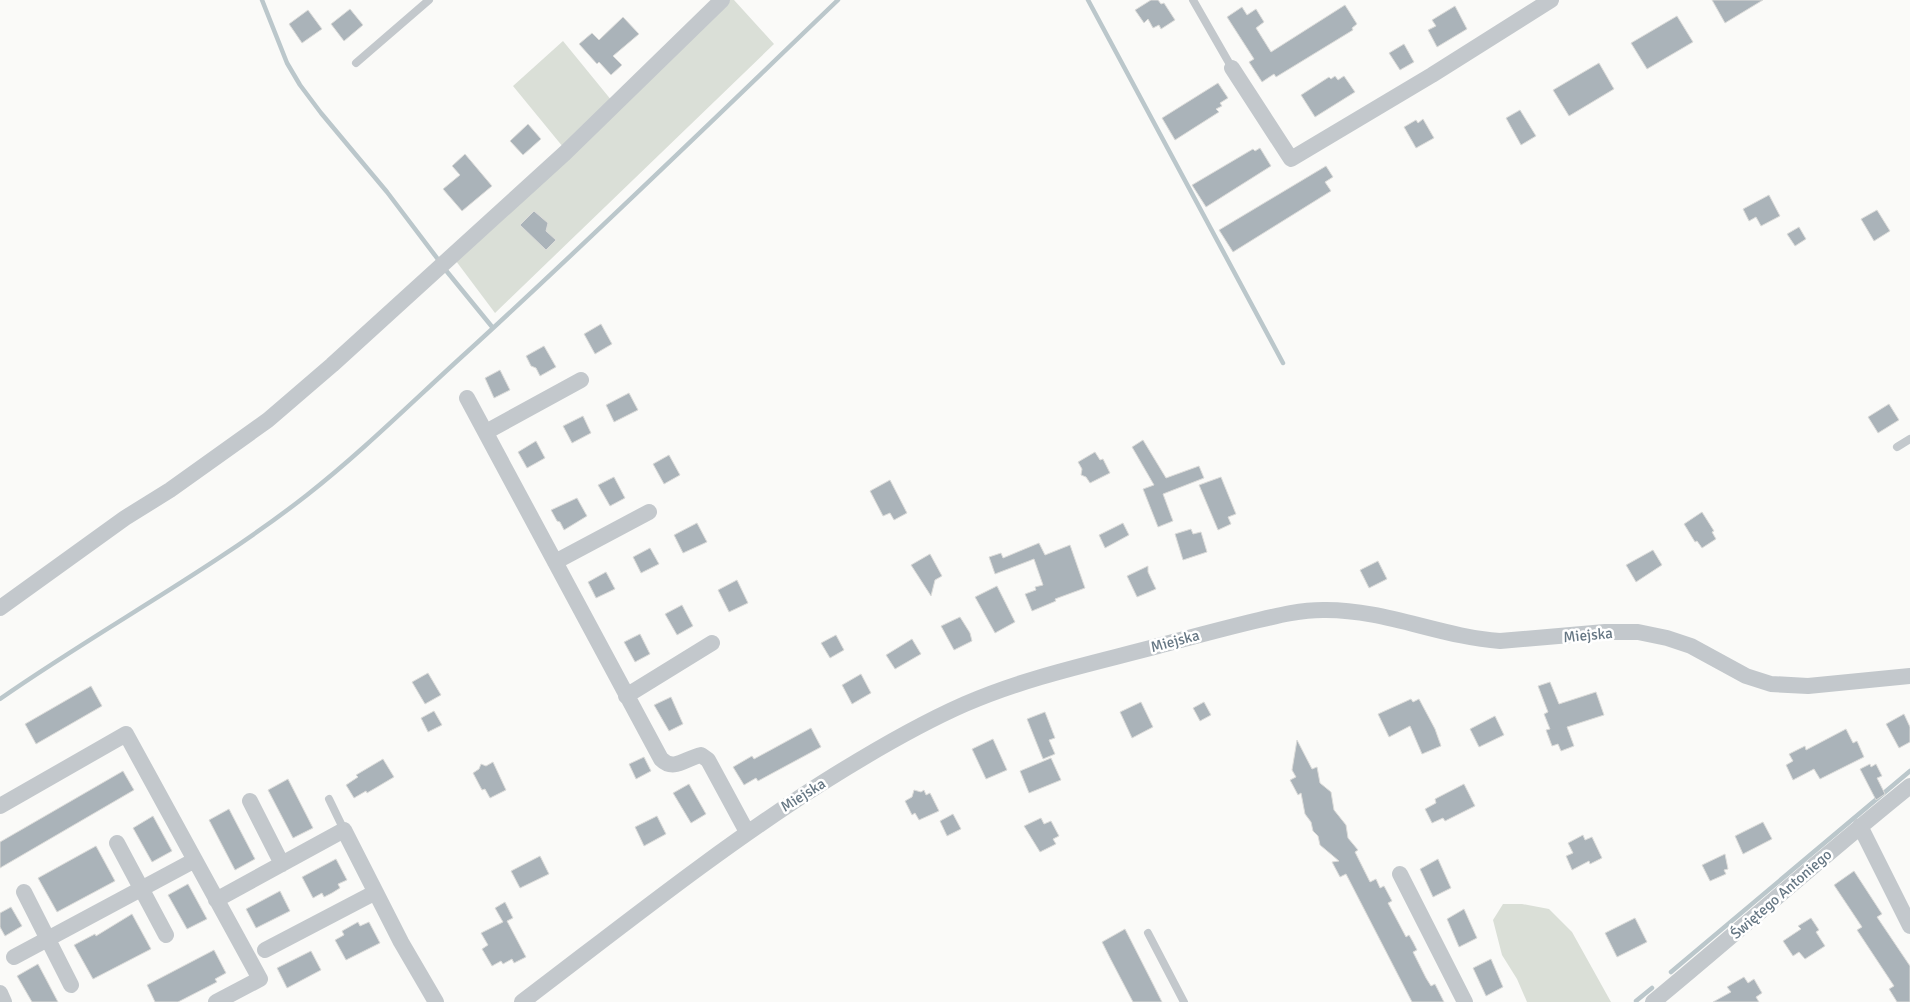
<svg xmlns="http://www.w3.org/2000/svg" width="1910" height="1002" font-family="Signika,sans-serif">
<rect width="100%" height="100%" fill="#fafaf8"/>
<path fill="#dadfd7" d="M 729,0 L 734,0 L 774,44 L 495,313 L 456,261 Z
M 563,41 L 612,101 L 563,147 L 513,86 Z
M 1503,904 L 1522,904 L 1549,909 L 1572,932 L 1611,1002 L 1527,1002 L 1517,979 L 1502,955 L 1493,920 Z"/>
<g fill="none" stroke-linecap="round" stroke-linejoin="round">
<path stroke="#bbc7cb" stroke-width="4.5" d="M 262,0 L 287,63 L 300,85 L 321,113 L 387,192 L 440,262
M 1088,0 L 1283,363
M 444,268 L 493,328
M 0,699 C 100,629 210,571 307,495 C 363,451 414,400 467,352 C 593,237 715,118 838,0
M 1671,972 L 1910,771
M 1636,1001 L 1652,988"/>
</g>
<path fill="#aab3b9" stroke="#dcdcda" d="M 1151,0 L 1158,0 L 1161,4 L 1164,3 L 1175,20 L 1161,29 L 1159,25 L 1153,28 L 1148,19 L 1144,23 L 1135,10 Z
M 1712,0 L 1763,0 L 1725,23 Z
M 1345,5 L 1357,24 L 1352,28 L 1353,30 L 1276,77 L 1274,74 L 1262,82 L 1249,62 L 1254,59 L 1227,17 L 1242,7 L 1247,15 L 1256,9 L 1264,22 L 1256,28 L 1271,52 Z
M 1455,6 L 1467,29 L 1437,47 L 1428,30 L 1436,26 L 1432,20 Z
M 350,9 L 363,25 L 344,41 L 331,24 Z
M 308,10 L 322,29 L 302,43 L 289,24 Z
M 1677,16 L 1693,42 L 1647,69 L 1631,43 Z
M 623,17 L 639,34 L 613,56 L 622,65 L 611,75 L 599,62 L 597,64 L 579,44 L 592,33 L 599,40 Z
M 1404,44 L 1414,62 L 1400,70 L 1389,53 Z
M 1599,63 L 1614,89 L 1569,116 L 1553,90 Z
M 1335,76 L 1338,80 L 1344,76 L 1355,92 L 1315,117 L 1301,95 L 1329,77 L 1331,79 Z
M 1218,83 L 1228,98 L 1220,103 L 1222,106 L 1216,109 L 1219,112 L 1175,140 L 1162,118 Z
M 1520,110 L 1536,136 L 1521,145 L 1506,118 Z
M 1423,119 L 1434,138 L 1416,148 L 1404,127 L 1416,120 L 1418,123 Z
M 528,124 L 541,139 L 523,155 L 510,141 Z
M 1260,148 L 1271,166 L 1206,207 L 1192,185 L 1253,149 L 1255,151 Z
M 465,154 L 492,186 L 462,211 L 443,189 L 460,175 L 452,166 Z
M 1326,166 L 1333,177 L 1325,182 L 1331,191 L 1233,252 L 1219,230 Z
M 1769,195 L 1780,216 L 1761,226 L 1756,217 L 1749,221 L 1743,209 Z
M 1877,210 L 1890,231 L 1874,241 L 1861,219 Z
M 534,211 L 548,223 L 546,231 L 556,240 L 546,250 L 520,225 Z
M 1799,227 L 1806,239 L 1795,246 L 1787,234 Z
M 601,324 L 612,344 L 595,354 L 584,334 Z
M 544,346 L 556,367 L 540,376 L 536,368 L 531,366 L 526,356 Z
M 500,370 L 510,390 L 494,398 L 485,378 Z
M 629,393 L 638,410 L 614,422 L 606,405 Z
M 1889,404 L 1899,420 L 1878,433 L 1868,417 Z
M 583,416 L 591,433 L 572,443 L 563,426 Z
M 1143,440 L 1166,478 L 1199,466 L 1204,478 L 1163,494 L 1173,521 L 1158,527 L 1143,489 L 1154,485 L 1132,447 Z
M 536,441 L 545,458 L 527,468 L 518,452 Z
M 1095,452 L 1100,460 L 1103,459 L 1110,473 L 1090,483 L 1086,477 L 1081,475 L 1082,469 L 1078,462 Z
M 669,455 L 680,475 L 664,484 L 653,464 Z
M 614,477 L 625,498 L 610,506 L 598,485 Z
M 1221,477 L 1236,514 L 1228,517 L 1231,524 L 1218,530 L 1199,485 Z
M 890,480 L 907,513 L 894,520 L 890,513 L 883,516 L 870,491 Z
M 577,498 L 587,516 L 564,530 L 560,522 L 557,521 L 551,510 Z
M 1702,512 L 1714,531 L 1712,532 L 1716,539 L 1702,548 L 1697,541 L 1695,542 L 1684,524 Z
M 697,523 L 707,542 L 683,553 L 674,535 Z
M 1123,523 L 1129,535 L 1105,548 L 1099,535 Z
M 1191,529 L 1193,534 L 1201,532 L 1207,552 L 1183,560 L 1175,534 Z
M 1039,543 L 1045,555 L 1070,545 L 1085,588 L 1055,599 L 1056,601 L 1032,611 L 1025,594 L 1036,590 L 1035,587 L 1043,585 L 1034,559 L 995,574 L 989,557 L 1001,553 L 1003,558 Z
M 650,548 L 659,564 L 641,573 L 633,557 Z
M 1653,550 L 1662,565 L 1636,582 L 1626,565 Z
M 930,554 L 942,576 L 935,580 L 931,596 L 911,565 Z
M 1378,561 L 1387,579 L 1369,588 L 1360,570 Z
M 1148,566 L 1148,572 L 1156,589 L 1137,597 L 1127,576 Z
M 606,572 L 615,589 L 596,598 L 588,582 Z
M 737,580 L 748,603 L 729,612 L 718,590 Z
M 997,586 L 1015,622 L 995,633 L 975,597 Z
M 682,605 L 693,626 L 677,635 L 665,614 Z
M 960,617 L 970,633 L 972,641 L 954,650 L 941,626 Z
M 640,634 L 650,654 L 635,662 L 624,642 Z
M 836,635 L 844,650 L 830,658 L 821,643 Z
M 912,639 L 921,654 L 895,669 L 886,655 Z
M 428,673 L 441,695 L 425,704 L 412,682 Z
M 861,674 L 871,693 L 852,704 L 842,685 Z
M 1550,682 L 1559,704 L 1596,692 L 1604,715 L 1567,727 L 1574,746 L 1561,751 L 1558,744 L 1552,746 L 1546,730 L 1550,729 L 1544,714 L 1548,712 L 1538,686 Z
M 91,686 L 102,706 L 36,744 L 25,724 Z
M 671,697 L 683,724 L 669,731 L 654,705 Z
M 1411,699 L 1413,702 L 1419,699 L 1435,729 L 1441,746 L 1422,754 L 1410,726 L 1389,737 L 1378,714 Z
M 1141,702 L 1153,727 L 1132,738 L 1120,712 Z
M 1204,702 L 1211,715 L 1200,721 L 1193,708 Z
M 434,711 L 442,725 L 428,732 L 421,718 Z
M 1045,712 L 1055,738 L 1049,740 L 1055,754 L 1043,759 L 1027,719 Z
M 1904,714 L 1910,727 L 1910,742 L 1899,748 L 1886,724 Z
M 1495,716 L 1504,735 L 1479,747 L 1470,729 Z
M 811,728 L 821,747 L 758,781 L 756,778 L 744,785 L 733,767 L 752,756 L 754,759 Z
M 1846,729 L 1853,743 L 1857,741 L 1864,757 L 1820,779 L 1814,769 L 1793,780 L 1786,765 L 1793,761 L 1789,754 L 1805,746 L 1806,750 Z
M 993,739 L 1007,770 L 986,779 L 972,749 Z
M 1297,740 L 1312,769 L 1317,767 L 1320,783 L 1331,792 L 1334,810 L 1346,825 L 1348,838 L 1358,850 L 1355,852 L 1370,882 L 1376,879 L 1380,888 L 1384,886 L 1392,901 L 1388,903 L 1406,937 L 1409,935 L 1413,942 L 1417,950 L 1413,952 L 1426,978 L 1431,986 L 1435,984 L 1444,1002 L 1412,1002 L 1346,874 L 1340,877 L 1332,862 L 1339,861 L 1320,845 L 1318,836 L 1313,831 L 1311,822 L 1305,814 L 1301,793 L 1298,795 L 1290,780 L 1296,777 L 1292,770 Z
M 644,757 L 651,771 L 636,779 L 629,764 Z
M 1051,758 L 1061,780 L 1029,793 L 1020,771 Z
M 383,759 L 394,777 L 367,793 L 366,791 L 354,798 L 346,785 L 358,777 L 356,775 Z
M 493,762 L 506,790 L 490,798 L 485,789 L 482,790 L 473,773 L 479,769 L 481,764 L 486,766 Z
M 1870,764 L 1871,767 L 1876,764 L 1882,776 L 1877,778 L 1885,794 L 1876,800 L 1860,769 Z
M 123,771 L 134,790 L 0,868 L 0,842 Z
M 288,779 L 313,828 L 293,838 L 268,790 Z
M 689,784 L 706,814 L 691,823 L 673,793 Z
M 1464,784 L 1475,806 L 1445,821 L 1443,818 L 1432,823 L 1425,809 L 1436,803 L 1435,799 Z
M 914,790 L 921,792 L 924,790 L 926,795 L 930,793 L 939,811 L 919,820 L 915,813 L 912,815 L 905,801 L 912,797 Z
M 229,809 L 255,859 L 235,870 L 209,820 Z
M 953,814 L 961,829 L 947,836 L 940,821 Z
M 153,816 L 172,851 L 152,862 L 133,828 Z
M 657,816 L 666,834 L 644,846 L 635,827 Z
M 1041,818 L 1044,824 L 1051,821 L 1059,836 L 1053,839 L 1056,844 L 1040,852 L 1024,826 Z
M 1763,822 L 1772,839 L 1743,854 L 1735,836 Z
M 1583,835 L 1585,840 L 1592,837 L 1602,858 L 1590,864 L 1589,861 L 1572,870 L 1566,856 L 1573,853 L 1568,843 Z
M 96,846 L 115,881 L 57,912 L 38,878 Z
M 1725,854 L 1728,869 L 1724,870 L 1726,874 L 1710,881 L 1702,865 Z
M 540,856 L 549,874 L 520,888 L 511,871 Z
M 336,859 L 347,880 L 338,884 L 340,888 L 332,893 L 324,897 L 322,893 L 313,898 L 302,877 Z
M 1438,859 L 1451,888 L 1433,897 L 1420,869 Z
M 1854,871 L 1882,914 L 1877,917 L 1910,966 L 1910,1002 L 1897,1002 L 1889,989 L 1894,986 L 1857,930 L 1862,927 L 1834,885 Z
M 188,884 L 207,919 L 187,929 L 168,895 Z
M 280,891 L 290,911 L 256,928 L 246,909 Z
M 505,902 L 513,918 L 507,921 L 526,957 L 514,963 L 512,959 L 503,964 L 501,961 L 492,966 L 482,949 L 488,945 L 481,933 L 503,922 L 495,908 Z
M 11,907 L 22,926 L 5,936 L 0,927 L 0,913 Z
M 1464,909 L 1477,938 L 1459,947 L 1447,919 Z
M 132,914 L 151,949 L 93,979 L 74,945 L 95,934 L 96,936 Z
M 1635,918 L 1647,942 L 1617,957 L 1605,933 Z
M 1811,918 L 1819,930 L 1816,932 L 1825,946 L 1805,959 L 1799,952 L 1793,956 L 1783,941 L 1801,929 L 1798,926 Z
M 358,922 L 360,926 L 369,922 L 380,943 L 346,960 L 335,940 L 344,935 L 342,931 Z
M 1125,929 L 1154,986 L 1162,1002 L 1133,1002 L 1110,958 L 1102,942 Z
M 214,950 L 226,973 L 215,979 L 217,982 L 178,1002 L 155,1002 L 147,985 Z
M 311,951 L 321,970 L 287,988 L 277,968 Z
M 1491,959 L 1503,987 L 1486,996 L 1473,968 Z
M 38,964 L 47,981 L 58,1002 L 32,1002 L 17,976 Z
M 1744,977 L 1748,983 L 1754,979 L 1762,993 L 1756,997 L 1759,1002 L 1713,1002 L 1731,992 L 1727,987 Z"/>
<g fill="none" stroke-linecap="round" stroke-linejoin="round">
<path stroke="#c3c8cc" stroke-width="8" d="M 1193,0 L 1232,68
M 356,63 L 429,0
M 1897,447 L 1910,439
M 329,799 L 344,830
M 1148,933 L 1184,1002"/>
<path stroke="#c3c8cc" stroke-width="16" d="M 1232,68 L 1291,159 L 1432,75 L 1551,0
M 467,398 L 661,759 C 674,772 686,758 701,755 L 708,760 L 747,832
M 486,432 L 581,380
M 555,562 L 649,512
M 0,608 L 125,518 L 170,490 L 268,420 L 332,365 L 565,153 L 722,0
M 626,696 L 712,643
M 250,801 L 282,864
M 0,806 L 126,734 L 260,979 L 216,1002
M 1860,826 L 1910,926
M 117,843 L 166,935
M 1400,874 L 1465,1002
M 24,892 L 71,985
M 216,900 L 344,830 L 401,942 L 436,1002
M 265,950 L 374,893
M 14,957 L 195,860
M 0,993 L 4,1002
M 522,1002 C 621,927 717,850 822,783 C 868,754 915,726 965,704 C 1027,677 1094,663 1158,646 C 1192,637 1225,628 1259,620 C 1280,615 1301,610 1323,610 C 1384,609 1441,637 1500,641 L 1605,632 L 1638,632 L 1667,638 L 1691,646 L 1746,676 L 1771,684 L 1808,686 L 1910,676
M 1653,1002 C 1739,931 1823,856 1910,786"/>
</g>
<g text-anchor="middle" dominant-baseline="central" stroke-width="5" stroke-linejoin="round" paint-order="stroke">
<g font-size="15" fill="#657683" stroke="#fff">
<text transform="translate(1588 635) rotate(-5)">Miejska</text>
<text transform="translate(1175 641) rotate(-15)">Miejska</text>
<text transform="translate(803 795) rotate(-32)">Miejska</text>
<text transform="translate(1781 894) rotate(-41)">Świętego Antoniego</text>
</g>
</g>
</svg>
